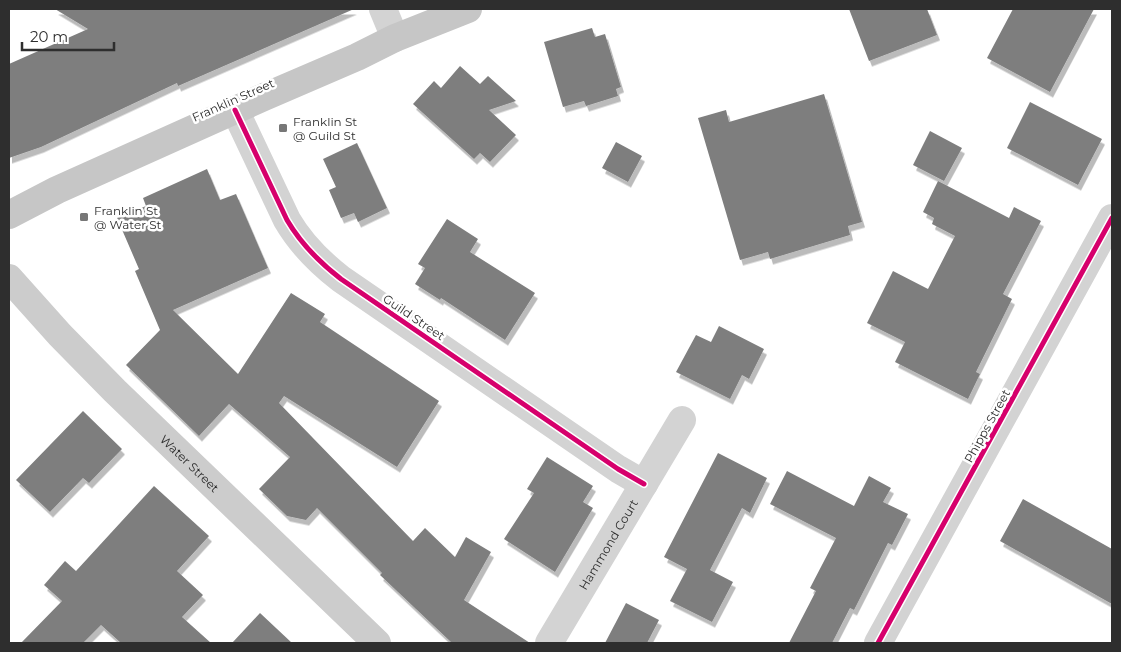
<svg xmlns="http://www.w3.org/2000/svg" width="1121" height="652" font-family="Montserrat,sans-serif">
<defs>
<filter id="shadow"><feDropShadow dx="3" dy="5.5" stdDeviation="0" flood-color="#0004"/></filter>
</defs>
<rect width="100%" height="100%" fill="#fff"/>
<path fill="#7e7e7e" filter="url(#shadow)" d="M 55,9 L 354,9 L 178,86 L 177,83 L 41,147 L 9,158 L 9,64 L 88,29 Z
M 849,9 L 927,9 L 937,35 L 869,61 Z
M 1013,9 L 1094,9 L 1050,92 L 987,58 Z
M 592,28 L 595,37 L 605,34 L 621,87 L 616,89 L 618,96 L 586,106 L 584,101 L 563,107 L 544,42 Z
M 460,66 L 480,84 L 488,76 L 516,101 L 489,110 L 516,135 L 490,162 L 480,153 L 474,159 L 413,104 L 434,81 L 441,88 Z
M 824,94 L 862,222 L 848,226 L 850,235 L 770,259 L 768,252 L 740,260 L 698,118 L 726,110 L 729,122 Z
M 1030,102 L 1102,139 L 1078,185 L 1007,148 Z
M 930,131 L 962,148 L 944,181 L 913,165 Z
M 616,142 L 642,156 L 628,182 L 602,168 Z
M 357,143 L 387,208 L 358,222 L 354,213 L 341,218 L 329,190 L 336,187 L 323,159 Z
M 207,169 L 220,200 L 236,194 L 268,268 L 173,310 L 238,374 L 291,293 L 325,314 L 320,322 L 439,401 L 397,467 L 284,396 L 279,403 L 413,541 L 425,528 L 455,557 L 466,537 L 491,552 L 464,600 L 530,643 L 452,643 L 380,575 L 382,573 L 317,508 L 306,520 L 287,516 L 259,489 L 290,457 L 229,404 L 199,436 L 126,365 L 160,330 L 135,271 L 139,269 L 117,218 L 146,206 L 143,198 Z
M 938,181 L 1009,218 L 1014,207 L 1041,221 L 1003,294 L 1012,299 L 976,372 L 980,374 L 968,399 L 895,362 L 905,342 L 867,323 L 893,271 L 928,289 L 955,236 L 932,224 L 934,218 L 923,212 Z
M 447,219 L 478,239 L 470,252 L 535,293 L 505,340 L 441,298 L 440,300 L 415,284 L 425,268 L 418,264 Z
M 719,326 L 764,349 L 749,379 L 742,375 L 730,399 L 676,372 L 696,335 L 711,342 Z
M 83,411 L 122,449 L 89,483 L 83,478 L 50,512 L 16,480 Z
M 718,453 L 767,478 L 750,513 L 742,508 L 710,570 L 733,582 L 712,622 L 670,601 L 687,569 L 664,557 Z
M 547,457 L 593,486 L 583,502 L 593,508 L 555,572 L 504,539 L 534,493 L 527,489 Z
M 787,471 L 854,506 L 869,476 L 891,488 L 883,502 L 908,514 L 892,545 L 888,543 L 854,610 L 850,608 L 832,643 L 789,643 L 816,591 L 810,588 L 836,538 L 770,504 Z
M 154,486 L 209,536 L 177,571 L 203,595 L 182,617 L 211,643 L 121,643 L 101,625 L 83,643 L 21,643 L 62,601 L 44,585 L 65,561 L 76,571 Z
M 1023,499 L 1112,549 L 1112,604 L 1000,541 Z
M 626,603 L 659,620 L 647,643 L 605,643 Z
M 260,613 L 292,643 L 232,643 Z"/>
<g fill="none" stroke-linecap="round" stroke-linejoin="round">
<g stroke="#d3d3d3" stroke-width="28">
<path d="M 383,9 L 395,38"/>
<path d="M 235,110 L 287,220 C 301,244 319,262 341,279 L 618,469 L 644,484"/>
<path id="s1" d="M 549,643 L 682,420"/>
<path d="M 878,643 L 1112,218"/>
</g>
<path stroke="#ccc" stroke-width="28" id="s2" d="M 9,278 L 60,335 L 115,391 L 377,643"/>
<path stroke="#c6c6c6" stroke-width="28" d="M 9,215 L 57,190 L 264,97 L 357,57 L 395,38 L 468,9"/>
<g stroke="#fff" stroke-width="8">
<path id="cycleway" d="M 235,110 L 287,220 C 301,244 319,262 341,279 L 618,469 L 644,484
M 878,643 L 1112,218"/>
</g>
<use href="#cycleway" stroke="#d6006c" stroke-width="5"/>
</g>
<g fill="#777" stroke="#fff" stroke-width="2">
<rect x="278" y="123" width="10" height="10" rx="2.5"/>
<rect x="79" y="212" width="10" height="10" rx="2.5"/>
</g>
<g text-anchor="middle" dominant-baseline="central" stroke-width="5" stroke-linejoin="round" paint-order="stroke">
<g font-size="12" fill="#2e2e2e" stroke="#fff">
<text transform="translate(233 100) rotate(-24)">Franklin Street</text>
<text transform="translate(414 317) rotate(34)">Guild Street</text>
<text transform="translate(987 426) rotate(-61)">Phipps Street</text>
<text stroke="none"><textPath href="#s2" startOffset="259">Water Street</textPath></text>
<text stroke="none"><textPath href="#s1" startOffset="115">Hammond Court</textPath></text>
</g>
<g font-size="12" fill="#2e2e2e" stroke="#fff" text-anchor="start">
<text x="293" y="121">Franklin St<tspan x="293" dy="14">@ Guild St</tspan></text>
<text x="94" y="210">Franklin St<tspan x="94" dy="14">@ Water St</tspan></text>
</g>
</g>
<rect width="1121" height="652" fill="none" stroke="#2e2e2e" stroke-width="20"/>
<path d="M22 42v8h92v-8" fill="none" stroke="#2e2e2e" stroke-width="2.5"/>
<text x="30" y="42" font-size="15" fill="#2e2e2e" stroke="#ffffff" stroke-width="4" paint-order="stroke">20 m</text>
</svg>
